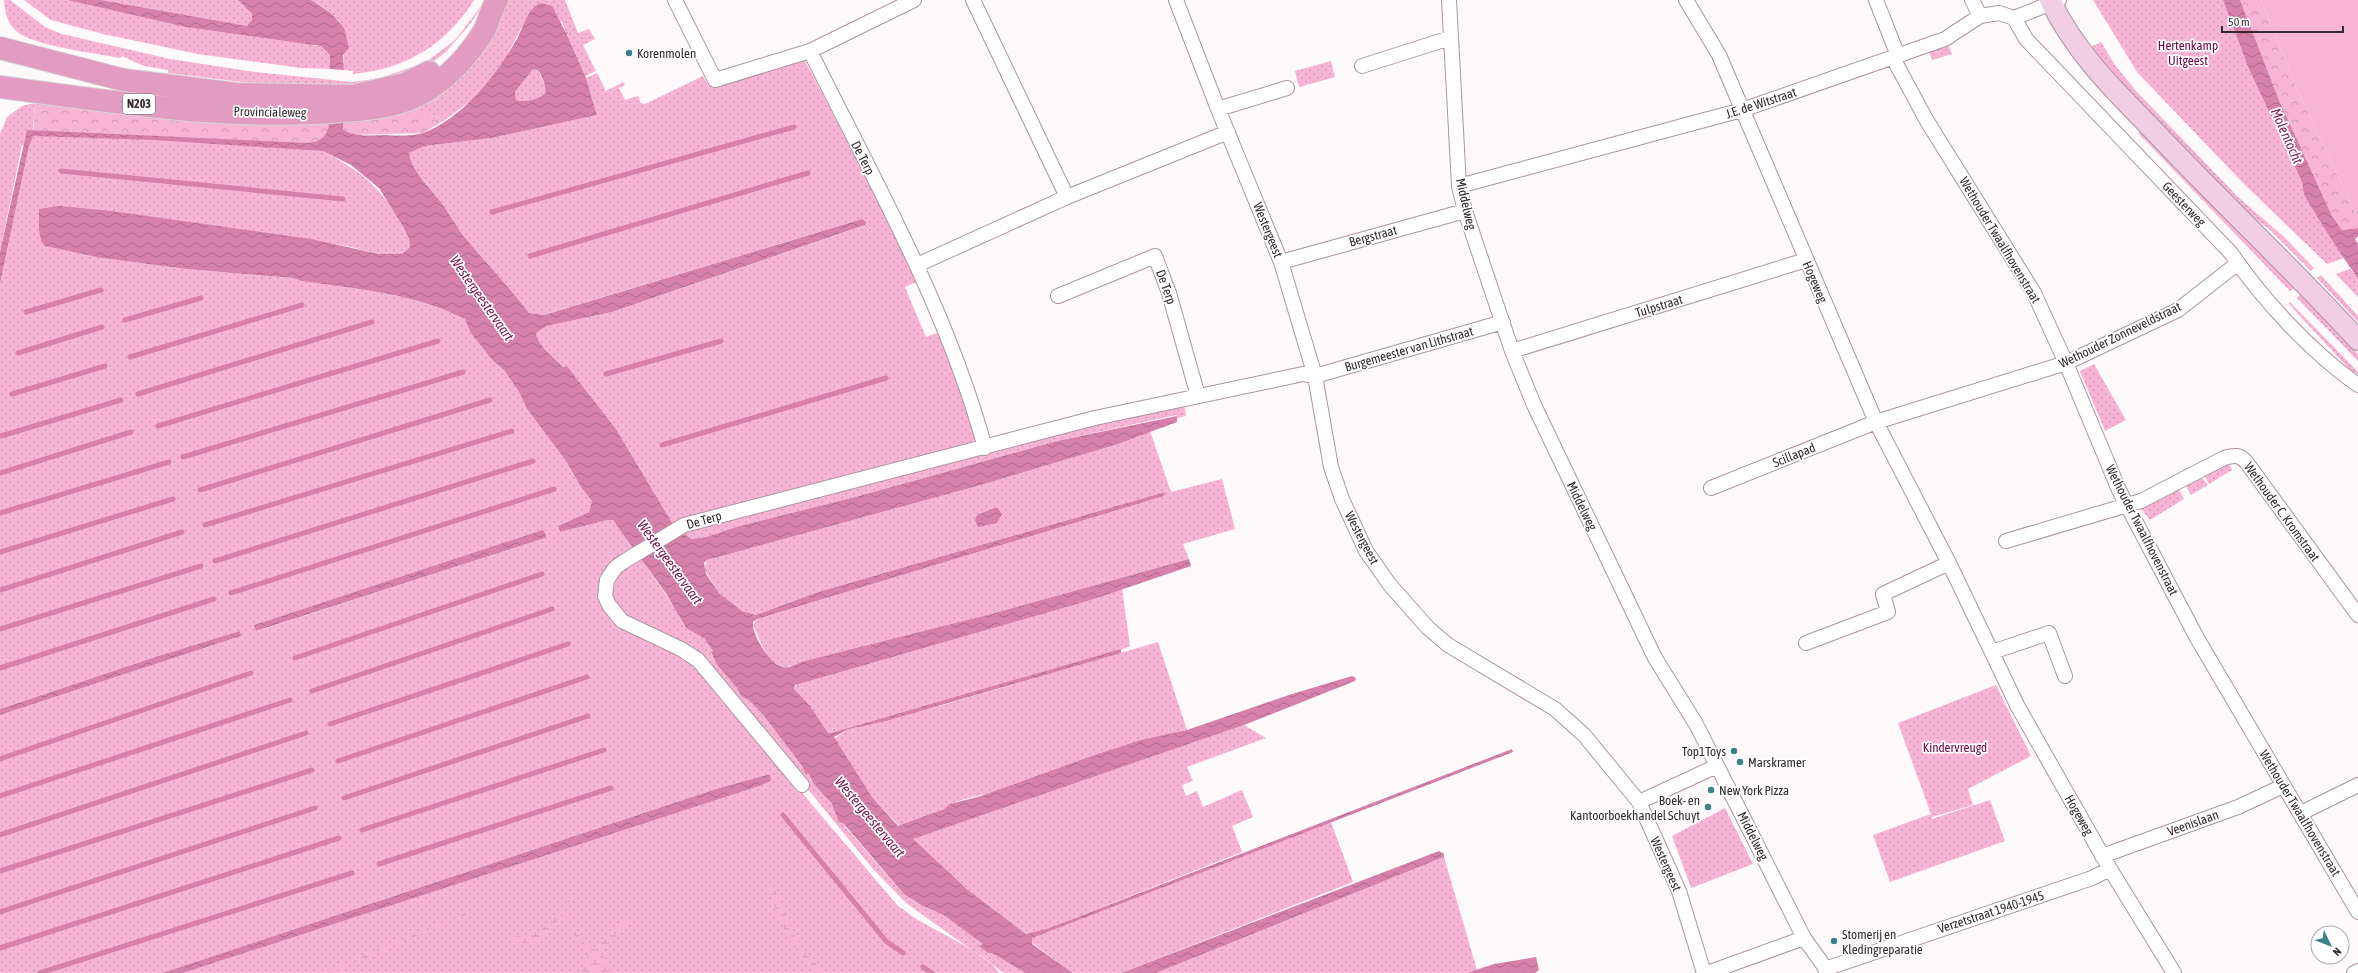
<svg xmlns="http://www.w3.org/2000/svg" width="2358" height="973" font-family="'Asap Condensed',sans-serif">
<defs>
<pattern id="grass-dots" width="8" height="8" patternUnits="userSpaceOnUse"><rect width="8" height="8" fill="#f7b4d4"/><path d="M2 2h.1M6 6h.1" fill="none" stroke="#d49bb6" stroke-width="1.8" stroke-linecap="round"/></pattern>
<pattern id="forest-crowns" width="20" height="18" patternUnits="userSpaceOnUse"><rect width="20" height="18" fill="#f7b4d4"/><path d="M2 6a3 3 0 1 1 6 0M12 15a3 3 0 1 1 6 0" fill="none" stroke="#d49bb6"/></pattern>
<pattern id="wetland-marsh" width="20" height="14" patternUnits="userSpaceOnUse"><rect width="20" height="14" fill="#f7b4d4"/><path d="M1 5h8M5 5V1M11 12h8M15 12V8" fill="none" stroke="#d49bb6"/></pattern>
<pattern id="water-waves" width="16" height="10" patternUnits="userSpaceOnUse"><rect width="16" height="10" fill="#d581ab"/><path d="M0 5q4-4 8 0t8 0" fill="none" stroke="#ae6a8c"/></pattern>
</defs>
<rect width="100%" height="100%" fill="#fef9fb"/>
<path fill="url(#grass-dots)" fill-rule="evenodd" d="M 4,0 L 10,0 L 45,27 L 62,34 L 170,59 L 255,72 L 352,82 L 381,78 L 426,62 L 455,40 L 486,0 L 471,23 L 446,52 L 422,70 L 381,86 L 266,85 L 168,73 L 168,70 L 144,66 L 122,56 L 120,58 C 99,54 30,45 16,31 C 7,23 5,11 4,0 Z
M 24,0 L 238,0 L 252,14 L 315,46 L 321,46 L 330,55 L 330,69 L 301,68 L 198,54 L 103,34 L 51,20 Z
M 311,0 L 474,0 C 446,45 406,69 353,74 L 353,71 L 344,70 L 344,28 L 332,14 Z
M 509,0 L 565,0 L 578,33 L 589,29 L 595,39 L 583,45 L 596,71 L 585,76 L 567,35 L 569,34 L 566,33 L 562,22 L 529,13 L 501,67 L 473,99 L 445,120 L 428,113 L 390,115 L 487,43 Z
M 2093,0 L 2223,0 L 2248,67 L 2302,182 L 2304,193 L 2344,258 L 2327,264 L 2243,183 L 2137,72 Z
M 2101,42 L 2115,65 L 2137,92 L 2238,197 L 2283,236 L 2314,268 L 2311,271 L 2269,229 L 2242,209 L 2127,92 L 2091,47 Z
M 1948,45 L 1952,54 L 1932,60 L 1929,52 Z
M 804,59 L 886,215 L 917,282 L 905,287 L 926,337 L 940,332 L 977,438 L 972,447 L 674,526 L 616,429 L 567,366 L 563,367 C 555,358 537,345 536,333 L 547,326 L 612,312 L 866,225 L 862,219 L 543,315 L 529,313 C 508,285 484,261 462,234 C 454,223 448,211 440,201 C 429,185 412,172 409,153 L 425,146 L 492,138 L 597,115 L 586,78 L 597,73 L 606,91 L 623,82 L 625,85 L 619,88 L 625,100 L 638,96 L 641,103 L 645,104 L 703,76 L 707,83 L 712,86 Z
M 1331,61 L 1335,77 L 1299,87 L 1295,71 Z
M 533,69 L 538,70 L 547,90 L 545,94 C 538,99 525,103 516,100 L 515,92 Z
M 35,103 L 33,130 L 323,151 C 371,177 384,191 409,239 L 410,247 L 402,254 L 379,254 L 347,246 L 112,211 L 39,219 L 39,230 L 91,255 L 102,258 L 186,269 L 293,278 L 301,281 C 356,289 414,293 465,319 L 470,332 L 493,361 L 504,370 L 519,392 L 527,409 L 566,461 L 581,487 L 592,501 L 589,512 L 558,526 L 560,532 L 608,520 L 613,520 L 635,548 L 618,559 L 605,606 L 685,655 L 898,906 C 905,910 911,916 918,920 C 936,931 991,956 999,973 L 183,973 L 771,781 L 716,789 L 162,973 L 0,973 L 0,715 L 241,636 L 240,631 L 155,657 L 0,709 L 0,284 L 29,146 L 22,145 L 0,252 L 0,134 L 7,117 L 22,106 ZM 542,531 L 545,538 L 257,631 L 254,625 Z
M 2141,130 L 2294,288 L 2290,291 L 2138,133 Z
M 2350,269 L 2358,278 L 2358,297 L 2336,274 Z
M 2321,275 L 2358,316 L 2358,322 L 2317,278 Z
M 2301,294 L 2358,354 L 2358,361 L 2297,298 Z
M 2290,302 L 2358,372 L 2358,374 L 2351,371 L 2289,304 Z
M 2094,364 L 2126,420 L 2105,431 L 2080,371 Z
M 1184,403 L 1186,416 L 1178,418 L 1176,415 L 1057,441 L 859,496 L 739,526 L 706,537 L 691,539 L 681,532 Z
M 1150,431 L 1171,492 L 1222,479 L 1235,529 L 1183,544 L 1189,559 L 991,614 L 783,668 C 765,662 760,639 753,625 L 757,619 L 1164,496 L 1165,492 L 818,592 L 756,615 L 742,611 L 729,602 L 720,594 L 704,569 L 707,560 L 981,485 L 1115,445 Z
M 2229,464 L 2232,470 L 2209,484 L 2205,476 Z
M 2202,478 L 2208,485 L 2191,495 L 2186,486 Z
M 2179,490 L 2184,499 L 2150,520 L 2142,510 L 2144,506 Z
M 639,556 L 677,611 L 683,624 L 704,638 L 713,651 L 711,653 L 717,665 L 737,688 L 741,695 L 750,701 L 764,716 L 802,766 L 804,771 L 809,774 L 811,780 L 832,804 L 846,828 L 904,894 L 921,905 L 945,916 L 984,944 L 980,946 L 988,953 L 994,954 L 1025,973 L 1004,973 L 906,903 L 872,868 L 724,686 L 629,621 L 611,600 L 613,577 Z
M 1122,588 L 1130,646 L 1123,649 L 831,733 L 828,733 L 794,689 L 797,684 L 1044,612 L 1094,599 Z
M 1158,642 L 1187,730 C 1122,745 1061,769 998,791 C 981,796 957,798 944,809 L 899,826 L 872,797 L 834,739 L 849,729 L 943,705 Z
M 1996,685 L 2031,756 L 1968,789 L 1973,805 L 1932,817 L 1898,723 Z
M 1244,725 L 1266,738 L 1187,767 L 1193,781 L 1182,785 L 1186,796 L 1197,791 L 1203,807 L 1242,790 L 1253,817 L 1232,826 L 1242,852 L 1049,928 L 1026,934 L 968,890 L 912,839 Z
M 1990,800 L 2005,841 L 1890,882 L 1873,835 L 1931,814 L 1932,819 Z
M 1725,808 L 1753,864 L 1691,888 L 1672,836 Z
M 1331,822 L 1353,882 L 1121,973 L 1073,973 L 1032,943 L 1032,938 L 1044,933 Z
M 1444,857 L 1477,970 L 1467,973 L 1156,973 Z"/>
<path fill="url(#forest-crowns)" d="M 2240,0 L 2261,0 L 2296,87 L 2355,212 L 2358,211 L 2358,228 L 2342,230 L 2332,216 L 2279,100 Z
M 35,103 L 121,113 L 329,122 C 330,135 322,136 323,151 L 33,136 Z
M 409,113 L 428,113 L 445,120 L 423,133 L 355,135 L 343,129 L 343,122 Z"/>
<path fill="url(#wetland-marsh)" d="M 770,884 L 773,885 L 795,938 L 823,973 L 816,973 L 787,938 L 768,889 Z
M 577,893 L 563,914 L 586,945 L 595,950 L 623,919 L 628,917 L 629,920 L 601,952 L 601,954 L 608,962 L 611,973 L 581,973 L 589,953 L 560,917 C 541,939 545,945 513,942 L 513,937 L 538,932 L 543,929 L 570,898 Z
M 472,910 L 472,912 L 330,973 L 323,973 L 407,937 L 408,932 L 415,934 Z"/>
<path fill="#f7b4d4" d="M 2261,0 L 2358,0 L 2358,211 L 2355,212 L 2296,87 Z"/>
<path fill="url(#water-waves)" fill-rule="evenodd" d="M 68,0 L 100,0 L 247,26 L 252,20 L 252,14 L 238,0 L 311,0 L 332,14 L 344,28 L 349,48 L 343,55 L 344,70 L 330,69 L 330,55 L 321,46 L 186,27 Z
M 2223,0 L 2240,0 L 2279,100 L 2332,216 L 2342,230 L 2358,228 L 2358,236 L 2355,239 L 2358,244 L 2358,278 C 2352,272 2306,200 2304,194 C 2303,190 2303,186 2302,182 L 2248,67 Z
M 541,3 L 552,6 L 566,33 L 568,32 L 567,35 L 586,78 L 597,115 L 492,138 L 425,146 L 409,153 C 412,172 429,186 440,201 C 448,211 454,223 462,234 C 484,261 508,285 529,313 L 544,315 L 862,219 L 866,222 L 865,225 L 612,312 L 547,326 L 536,333 C 537,345 555,358 563,367 L 567,366 L 616,429 L 674,526 L 691,539 L 706,537 L 739,526 L 859,496 L 1057,441 L 1177,416 L 1177,422 L 1115,445 L 981,485 L 707,560 L 704,563 L 706,574 L 720,594 L 742,611 L 756,615 L 818,592 L 1165,492 L 1164,496 L 757,619 L 753,622 C 751,633 770,665 782,667 C 789,669 798,663 805,661 L 991,614 L 1189,559 L 1191,566 L 1094,599 L 795,685 L 794,689 L 810,706 L 828,733 L 831,733 L 1121,649 L 1121,653 L 886,721 L 849,729 L 834,737 L 872,797 L 898,826 L 944,809 L 950,804 L 981,796 L 1092,756 L 1141,740 L 1187,730 L 1292,694 L 1352,676 L 1356,678 L 1355,681 L 1244,725 L 913,839 L 968,890 L 1026,934 L 1049,928 L 1512,749 L 1513,752 L 1032,938 L 1032,944 L 1073,973 L 1025,973 L 994,954 L 988,953 L 979,946 L 983,944 L 945,916 L 921,905 L 904,894 L 843,823 L 839,822 L 832,804 L 813,783 L 809,774 L 805,773 L 802,766 L 764,716 L 750,701 L 741,696 L 737,688 L 717,665 L 711,652 L 713,651 L 704,638 L 686,628 L 667,595 L 613,520 L 608,520 L 560,532 L 558,526 L 589,512 L 592,501 L 581,487 L 566,461 L 527,409 L 519,392 L 504,370 L 493,361 L 470,332 L 465,319 C 414,293 356,289 301,281 L 293,278 L 186,269 L 102,258 L 45,246 L 41,241 L 39,230 L 39,209 L 59,206 L 112,211 L 311,239 L 379,254 L 402,254 L 410,247 L 409,239 L 403,227 L 379,188 L 351,165 L 323,151 L 154,140 L 33,136 L 29,146 L 0,284 L 0,252 L 27,130 L 308,143 C 321,142 329,135 329,122 L 343,122 L 343,129 C 355,138 372,135 387,135 C 398,136 413,136 423,133 C 464,118 498,73 518,37 C 524,25 527,9 541,3 ZM 533,69 L 538,70 C 542,76 547,87 545,94 C 538,99 525,103 516,100 L 515,92 Z
M 997,507 L 1002,514 L 997,523 L 978,527 L 975,520 L 977,515 Z
M 543,530 L 546,535 L 545,538 L 256,631 L 254,625 Z
M 240,631 L 241,636 L 0,715 L 0,709 L 155,657 Z
M 767,775 L 770,775 L 771,781 L 759,786 L 183,973 L 162,973 L 716,789 Z
M 1439,851 L 1444,854 L 1444,857 L 1156,973 L 1121,973 Z
M 1536,957 L 1539,970 L 1535,973 L 1467,973 L 1494,964 Z"/>
<g fill="none" stroke-linecap="round" stroke-linejoin="round">
<path stroke="#d581ab" stroke-width="5" d="M 61,171 L 343,199
M 492,212 L 794,127
M 530,256 L 808,173
M 26,312 L 101,290
M 125,320 L 201,298
M 18,353 L 102,327
M 130,357 L 302,305
M 606,374 L 721,341
M 12,394 L 105,366
M 138,394 L 372,322
M 158,426 L 438,341
M 1,436 L 121,400
M 662,445 L 886,378
M 183,457 L 463,372
M 0,473 L 131,432
M 200,490 L 490,400
M 0,513 L 169,462
M 205,525 L 512,431
M 0,552 L 173,499
M 215,561 L 533,461
M 0,590 L 182,532
M 231,593 L 554,489
M 0,629 L 201,566
M 295,658 L 542,574
M 0,668 L 214,599
M 312,691 L 552,609
M 330,724 L 568,644
M 0,759 L 251,673
M 338,761 L 587,677
M 0,796 L 290,700
M 344,798 L 588,716
M 783,815 L 886,941 L 903,953
M 362,830 L 604,750
M 0,835 L 306,733
M 379,864 L 611,788
M 0,871 L 312,770
M 0,912 L 315,808
M 0,948 L 339,838
M 923,967 L 932,973
M 40,973 L 352,873"/>
<g stroke="#ac959f" stroke-width="16">
<path id="minor" d="M 675,0 L 715,80 L 810,51 L 914,0
M 973,0 L 1067,197
M 1176,0 L 1218,109 L 1281,262 L 1315,376 L 1331,467 L 1342,499 L 1366,551 L 1390,585 L 1428,628 L 1448,645 L 1555,709 L 1584,735 L 1639,802 L 1679,891 L 1704,973
M 1449,0 L 1459,186 L 1465,211 L 1512,351 L 1534,405 L 1655,658 L 1696,724 L 1804,938 L 1829,973
M 1686,0 L 1719,55 L 1876,422 L 1949,563 L 2018,707 L 2110,869 L 2174,973
M 1876,0 L 1898,56
M 1972,0 L 1980,16
M 2014,18 L 2026,39 L 2231,253 C 2262,299 2313,354 2358,385
M 810,51 C 874,180 947,308 985,448
M 1893,58 L 1927,121 L 2034,293 L 2066,363 L 2119,490 L 2197,638 L 2358,912
M 1362,66 L 1450,38
M 1218,109 L 1287,88
M 1459,186 L 1742,110 L 1945,39 L 1980,16 L 1999,13 L 2014,18 L 2059,0
M 1281,262 L 1465,211
M 917,265 L 1067,197 L 1228,132
M 1058,296 L 1155,256 L 1169,293 L 1198,396
M 1512,351 L 1806,260
M 1711,488 L 1876,422 L 2066,363 L 2178,310 L 2238,263
M 2006,541 L 2141,501 L 2224,458 C 2234,455 2240,454 2247,463 L 2358,615
M 1806,643 L 1888,612 L 1883,594 L 1949,563
M 1992,652 L 2049,633 L 2065,676
M 802,785 L 698,660 L 681,649 L 622,621 L 609,605 L 605,596 L 607,580 L 615,568 L 623,562 L 684,525 L 1095,418 L 1303,374 L 1315,376 L 1503,322
M 1639,802 L 1717,766
M 2301,813 L 2358,785
M 2102,856 L 2238,807 L 2283,786
M 1825,969 L 2092,878 L 2110,869
M 1707,973 L 1804,938
M 2354,973 L 2358,971"/>
</g>
<g stroke="#ac959f" stroke-width="22">
<path id="secondary" d="M 2050,0 C 2076,54 2116,92 2157,134 C 2223,204 2293,269 2358,340"/>
</g>
<g stroke="#d6d5d5" stroke-width="24">
<path id="primary" d="M 0,48 L 124,80 L 237,94 L 353,96 L 405,84 L 429,72
M 0,87 C 113,102 230,121 344,111 C 371,109 402,106 426,91 C 450,76 469,55 484,31 C 489,21 491,10 497,0"/>
</g>
<use href="#minor" stroke="#fff" stroke-width="14"/>
<use href="#secondary" stroke="#f1cee1" stroke-width="20"/>
<use href="#primary" stroke="#e29cc2" stroke-width="22"/>
</g>
<g fill="#3a8285" stroke="#fff" stroke-width="1.5">
<circle cx="629" cy="53" r="4"/>
<circle cx="1734" cy="751" r="4"/>
<circle cx="1740" cy="762" r="4"/>
<circle cx="1711" cy="790" r="4"/>
<circle cx="1708" cy="807" r="4"/>
<circle cx="1834" cy="941" r="4"/>
</g>
<g text-anchor="middle" dominant-baseline="central" stroke-width="3.5" stroke-linejoin="round" paint-order="stroke">
<rect fill="#fff" stroke="#716b6d" stroke-width="1" x="123" y="94" width="32" height="20" rx="3"/>
<g font-size="12" font-weight="bold" fill="#342b2f">
<text x="139" y="104">N203</text>
</g>
<g font-size="13" fill="#6d0347" stroke="#fff">
<text x="2188" y="45">Hertenkamp<tspan x="2188" dy="15">Uitgeest</tspan></text>
<text x="1955" y="747">Kindervreugd</text>
</g>
<g font-size="13" fill="#342b2f" stroke="#fff" text-anchor="start">
<text x="637" y="53">Korenmolen</text>
<text x="1726" y="751" text-anchor="end">Top1Toys</text>
<text x="1748" y="762">Marskramer</text>
<text x="1719" y="790">New York Pizza</text>
<text x="1700" y="800" text-anchor="end">Boek- en<tspan x="1700" dy="15">Kantoorboekhandel Schuyt</tspan></text>
<text x="1842" y="934">Stomerij en<tspan x="1842" dy="15">Kledingreparatie</tspan></text>
</g>
<g font-size="13" fill="#342b2f" stroke="#fff">
<text transform="translate(1761 103) rotate(-18)">J.E. de Witstraat</text>
<text transform="translate(270 112) rotate(1)">Provincialeweg</text>
<text transform="translate(863 158) rotate(63)">De Terp</text>
<text transform="translate(1466 204) rotate(77)">Middelweg</text>
<text transform="translate(2184 204) rotate(46)">Geesterweg</text>
<text transform="translate(1268 230) rotate(68)">Westergeest</text>
<text transform="translate(1373 236) rotate(-15)">Bergstraat</text>
<text transform="translate(2000 240) rotate(59)">Wethouder Twaalfhovenstraat</text>
<text transform="translate(1815 282) rotate(67)">Hogeweg</text>
<text transform="translate(1166 287) rotate(70)">De Terp</text>
<text transform="translate(1659 306) rotate(-17)">Tulpstraat</text>
<text transform="translate(2120 335) rotate(-26)">Wethouder Zonneveldstraat</text>
<text transform="translate(1409 349) rotate(-16)">Burgemeester van Lithstraat</text>
<text transform="translate(1794 455) rotate(-22)">Scillapad</text>
<text transform="translate(1582 506) rotate(64)">Middelweg</text>
<text transform="translate(2282 512) rotate(54)">Wethouder C. Kromstraat</text>
<text transform="translate(704 520) rotate(-16)">De Terp</text>
<text transform="translate(2142 530) rotate(63)">Wethouder Twaalfhovenstraat</text>
<text transform="translate(1362 538) rotate(62)">Westergeest</text>
<text transform="translate(2300 813) rotate(59)">Wethouder Twaalfhovenstraat</text>
<text transform="translate(2079 815) rotate(60)">Hogeweg</text>
<text transform="translate(2193 823) rotate(-20)">Veenislaan</text>
<text transform="translate(1753 836) rotate(63)">Middelweg</text>
<text transform="translate(1666 864) rotate(66)">Westergeest</text>
<text transform="translate(1991 912) rotate(-18)">Verzetstraat 1940-1945</text>
</g>
<g font-size="14" font-style="italic" fill="#781451" stroke="#fff">
<text transform="translate(2287 136) rotate(66)">Molentocht</text>
<text transform="translate(482 298) rotate(55)">Westergeestervaart</text>
<text transform="translate(670 562) rotate(54)">Westergeestervaart</text>
<text transform="translate(870 817) rotate(50)">Westergeestervaart</text>
</g>
</g>
<g transform="translate(2330 945) rotate(133)"><circle r="19" fill="#ffffff" stroke="#aeaaac"/>
<path d="M0-3L7 15L0 10L-7 15Z" fill="#3a8285"/>
<text y="-6" font-size="11" font-weight="bold" text-anchor="middle" fill="#342b2f">N</text>
</g>
<path d="M2222 26v6h121v-6" fill="none" stroke="#342b2f" stroke-width="2"/>
<text x="2228" y="26" font-size="12" fill="#342b2f" stroke="#ffffff" stroke-width="3" paint-order="stroke">50 m</text>
</svg>
